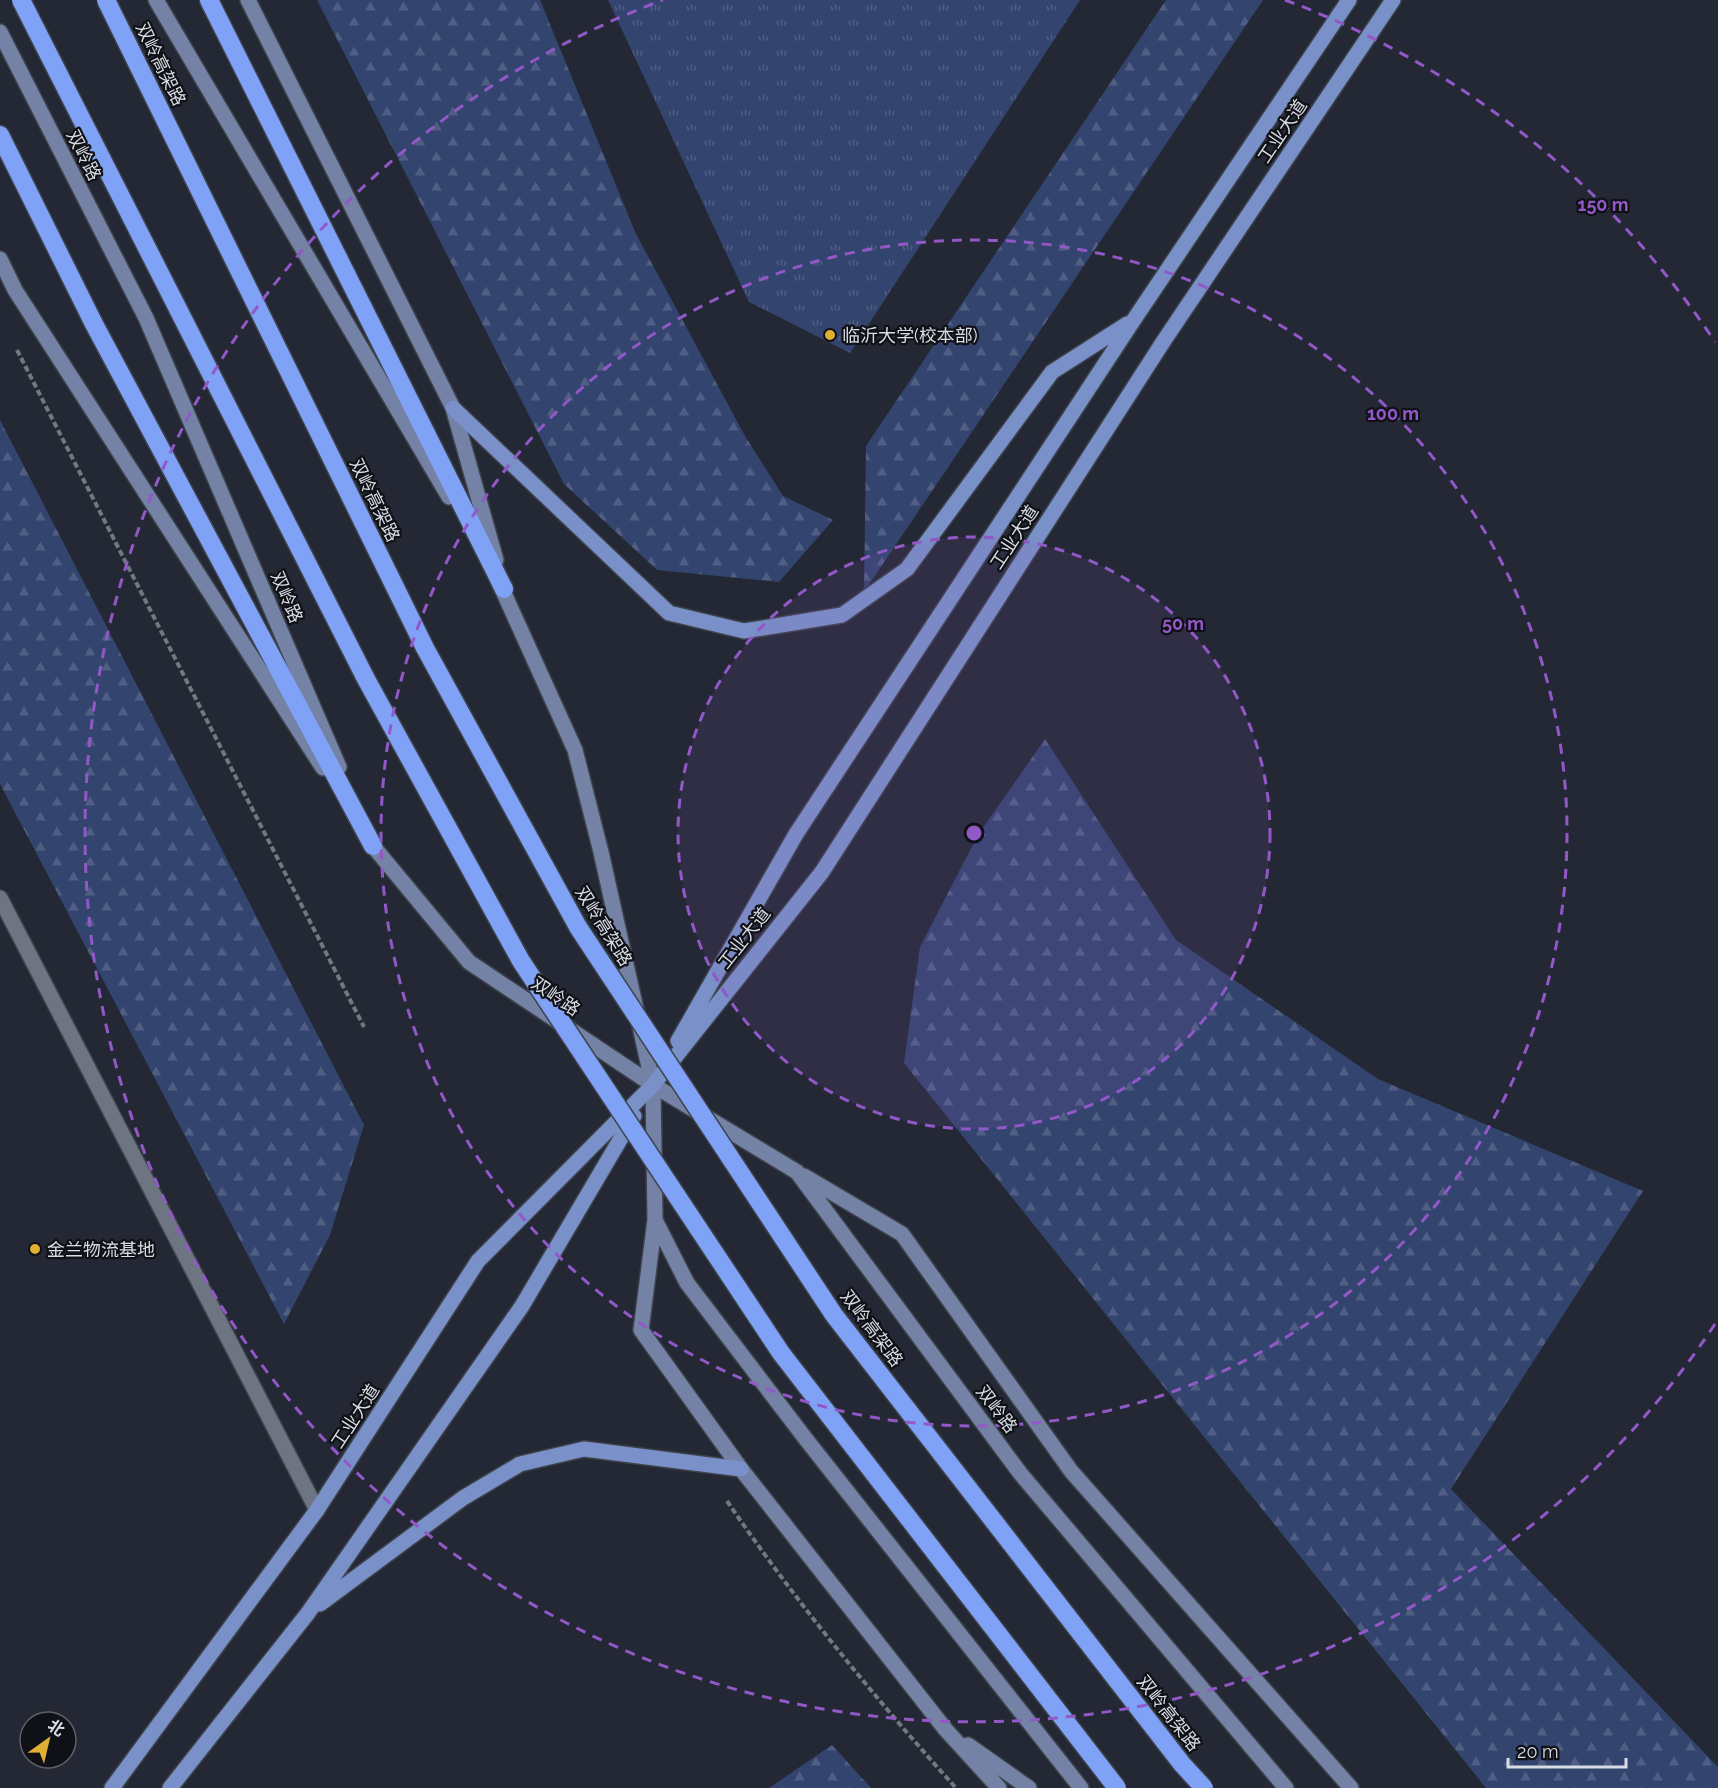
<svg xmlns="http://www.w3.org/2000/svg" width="1718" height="1788" font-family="Raleway,'Noto Sans SC',sans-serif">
<defs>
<pattern id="grass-tufts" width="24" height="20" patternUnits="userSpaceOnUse" patternTransform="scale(1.5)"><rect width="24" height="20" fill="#33446e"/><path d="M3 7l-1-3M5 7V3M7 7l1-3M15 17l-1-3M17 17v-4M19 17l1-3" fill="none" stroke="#505e83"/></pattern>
<pattern id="forest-firs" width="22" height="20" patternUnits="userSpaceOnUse" patternTransform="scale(1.5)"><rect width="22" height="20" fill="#33446e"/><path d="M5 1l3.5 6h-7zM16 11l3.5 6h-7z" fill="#505e83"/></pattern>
</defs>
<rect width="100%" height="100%" fill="#232834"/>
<path fill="url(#grass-tufts)" d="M 608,0 L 1080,0 L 850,353 L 749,302 Z"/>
<path fill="url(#forest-firs)" d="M 317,0 L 540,0 L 636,234 L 745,436 L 783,496 L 833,520 L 779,582 L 657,570 L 564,484 Z
M 1166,0 L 1263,0 L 864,592 L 866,446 Z
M 0,420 L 364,1125 L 330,1235 L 284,1324 L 0,784 Z
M 1045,739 L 1176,940 L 1378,1079 L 1643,1191 L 1451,1489 L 1718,1767 L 1718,1788 L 1486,1788 L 904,1063 L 920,947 L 978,835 Z
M 832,1745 L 871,1788 L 769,1788 Z"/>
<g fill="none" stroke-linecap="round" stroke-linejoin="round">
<g stroke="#3d424b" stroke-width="18">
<path id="lane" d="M 0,898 L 317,1510"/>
</g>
<g stroke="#3d424b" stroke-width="18">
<path id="secondary" d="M 156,0 L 449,497
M 248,0 L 453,408 L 496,560
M 0,32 L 146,318 L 339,767
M 0,259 L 15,290 L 323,768
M 498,580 L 575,750 L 601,852 L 653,1085 L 655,1220 L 687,1283 L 805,1438 L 1081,1788
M 369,836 L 373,846 L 469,962 L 653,1085 L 797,1172 L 1020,1473 L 1286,1788
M 804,1176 L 902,1234 L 1071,1471 L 1351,1788
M 655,1220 L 641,1330 L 741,1469 L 946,1730 L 999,1788
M 968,1745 L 1029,1788"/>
</g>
<g stroke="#3d424b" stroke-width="18">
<path id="primary" d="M 453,408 L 669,613 L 744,631 L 842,615 L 907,569 L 1052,372 L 1127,324
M 678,1041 L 796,834 L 1133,321 L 1349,0
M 320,1604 L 463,1498 L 520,1464 L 584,1449 L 741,1469
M 112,1788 L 317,1510 L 478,1261 L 653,1085 L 822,872 L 1163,342 L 1393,0
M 170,1788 L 308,1613 L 522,1306 L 634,1116"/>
</g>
<g stroke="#3d424b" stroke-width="21">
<path id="highway" d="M 209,0 L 504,589
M 0,135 L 94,324 L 373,846"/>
</g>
<path stroke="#727781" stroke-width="4" stroke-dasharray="6 3" stroke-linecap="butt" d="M 17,350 L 364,1027
M 727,1501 C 796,1602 874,1697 956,1788"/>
<use href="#lane" stroke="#6e7582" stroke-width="15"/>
<use href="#secondary" stroke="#7382a5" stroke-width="15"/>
<use href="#primary" stroke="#7990c8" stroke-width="15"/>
<use href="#highway" stroke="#80a2f6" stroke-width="18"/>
<g stroke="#3d424b" stroke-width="21" stroke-linecap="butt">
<path id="highway-bridge" d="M 21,0 L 366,679 L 521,961 L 781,1353 L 1117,1788
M 106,0 L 425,648 L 578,927 L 834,1315 L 1182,1764 L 1204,1788"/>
</g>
<use href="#highway-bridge" stroke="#80a2f6" stroke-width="18"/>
</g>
<circle cx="974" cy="833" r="296" fill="#9258c8" fill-opacity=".12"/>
<g fill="none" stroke="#9258c8" stroke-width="3" stroke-dasharray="10 8">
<circle cx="974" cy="833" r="296"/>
<circle cx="974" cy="833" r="593"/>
<path d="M1715 1324A889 889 0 1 1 663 0M1285 0A889 889 0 0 1 1715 342"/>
</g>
<g fill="#e0b034" stroke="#0f1116" stroke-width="2">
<circle cx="830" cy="335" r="6"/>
<circle cx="35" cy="1249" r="6"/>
</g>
<g text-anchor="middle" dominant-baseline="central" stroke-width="4.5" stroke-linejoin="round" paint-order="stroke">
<g font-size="18" fill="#d8dce4" stroke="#0f1116">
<text transform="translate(161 64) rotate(64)">双岭高架路</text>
<text transform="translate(1282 131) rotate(-56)">工业大道</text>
<text transform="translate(84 155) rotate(63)">双岭路</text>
<text transform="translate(375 500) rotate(64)">双岭高架路</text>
<text transform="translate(1014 537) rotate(-57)">工业大道</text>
<text transform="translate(287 597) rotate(67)">双岭路</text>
<text transform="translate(604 926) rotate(58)">双岭高架路</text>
<text transform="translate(744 938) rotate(-52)">工业大道</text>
<text transform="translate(556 996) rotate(34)">双岭路</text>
<text transform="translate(872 1328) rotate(53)">双岭高架路</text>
<text transform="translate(997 1409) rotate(53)">双岭路</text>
<text transform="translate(355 1416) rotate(-57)">工业大道</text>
<text transform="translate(1169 1713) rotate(52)">双岭高架路</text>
</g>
<g font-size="18" fill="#d8dce4" stroke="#0f1116" text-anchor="start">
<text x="842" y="335">临沂大学(校本部)</text>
<text x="47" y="1249">金兰物流基地</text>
</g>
</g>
<circle cx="974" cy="833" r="9" fill="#9258c8" stroke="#0f1116" stroke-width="3"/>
<g font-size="18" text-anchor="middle" font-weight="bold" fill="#9258c8" stroke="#0f1116" stroke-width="4.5" stroke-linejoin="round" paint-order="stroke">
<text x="1603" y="211">150 m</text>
<text x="1393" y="420">100 m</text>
<text x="1183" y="630">50 m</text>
</g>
<g transform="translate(48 1740) rotate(34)"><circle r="28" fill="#0f1116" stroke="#5f6268" stroke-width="1.5"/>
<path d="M0-4.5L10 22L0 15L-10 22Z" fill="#e0b034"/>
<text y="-9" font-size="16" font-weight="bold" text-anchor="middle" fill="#d8dce4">北</text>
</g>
<path d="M1508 1758v9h118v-9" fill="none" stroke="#d8dce4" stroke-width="3"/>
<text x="1517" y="1758" font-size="18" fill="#d8dce4" stroke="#0f1116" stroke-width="4.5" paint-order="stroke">20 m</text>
</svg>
